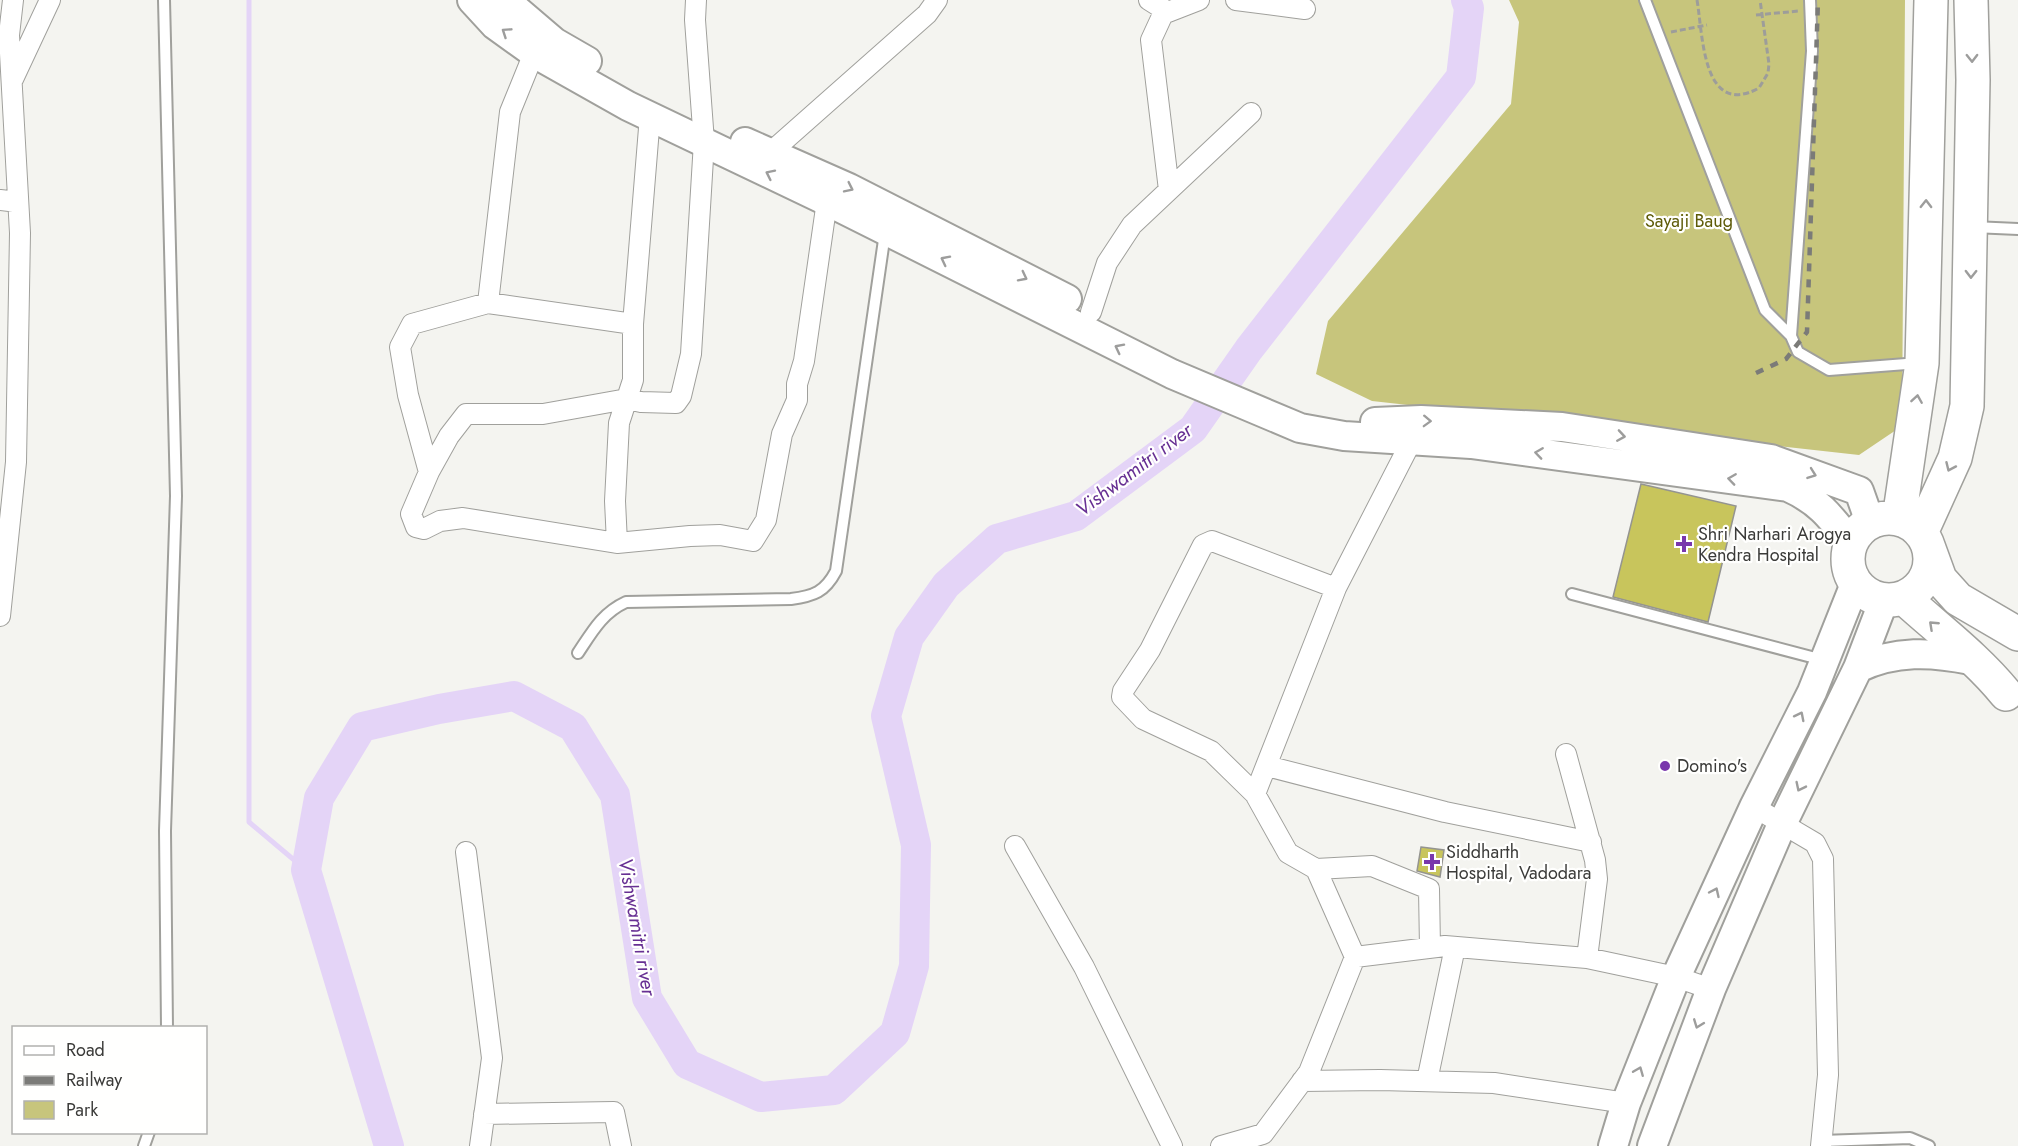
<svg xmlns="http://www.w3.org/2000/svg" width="2018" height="1146" font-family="Jost,sans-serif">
<rect width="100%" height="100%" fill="#f4f4f0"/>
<path fill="#c7c57c" d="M 1509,0 L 1905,0 L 1902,426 L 1859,455 L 1372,401 L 1316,374 L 1328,321 L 1511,104 L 1519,22 Z"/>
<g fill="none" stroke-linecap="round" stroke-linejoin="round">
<path stroke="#e4d4f7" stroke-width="5" d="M 249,0 L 249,822 L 306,870"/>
<path stroke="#e4d4f7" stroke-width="30" d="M 389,1146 L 306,870 L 319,798 L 362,727 L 439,709 L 514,696 L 573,727 L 615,795 L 647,998 L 687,1064 L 761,1097 L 834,1090 L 895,1033 L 914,966 L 916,845 L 886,716 L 909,637 L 946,585 L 997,539 L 1076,516 L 1193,429 L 1249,349 L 1461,77 L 1469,8 L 1466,0"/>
</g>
<path fill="#c8c55c" stroke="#949490" stroke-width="1.5" d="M 1641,484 L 1736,506 L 1708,622 L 1613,597 Z
M 1421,847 L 1444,850 L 1440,877 L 1417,871 Z"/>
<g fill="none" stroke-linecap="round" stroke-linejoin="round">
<g stroke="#a0a09c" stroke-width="14">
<path id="lane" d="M 164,0 L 176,496 L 165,831 L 167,1028
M 1645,0 L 1765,310 L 1791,336 L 1798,352 L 1829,370 L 1919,363
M 1973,227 L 2018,229
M 1791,336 L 1812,51 L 1810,0
M 1572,594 L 1823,660
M 578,653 C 592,632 602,613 626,602 L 791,599 C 814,596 825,592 836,571 L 885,233
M 1821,1141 L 1910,1138 L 1929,1146
M 144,1146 L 149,1132"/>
</g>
<g stroke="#a0a09c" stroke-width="22">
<path id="street" d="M 1149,0 L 1168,12
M 1236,0 L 1305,9
M 13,79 L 50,0
M 771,152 L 927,14 L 937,0
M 1169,190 L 1151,40 L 1163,14 L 1199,0
M 0,200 L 18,202
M 488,303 L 510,112 L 534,53
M 1091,312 L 1107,263 L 1132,225 L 1251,113
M 633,324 L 488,303 L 412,324 L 400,347 L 408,395 L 429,472 L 411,514 L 416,527 L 424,529 L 440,521 L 463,518 L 617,543 L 690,536 L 720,535 L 753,541 L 766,520 L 782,434 L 797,400 L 797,384 L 804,361 L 827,201
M 429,472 L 449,436 L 466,414 L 543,414 L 627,399 L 641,402 L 676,403 L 681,396 L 691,354 L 704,142 L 695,20 L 696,0
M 617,543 L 615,501 L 619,423 L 633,380 L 633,324 L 650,116
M 1336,588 L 1212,541 L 1203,545 L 1150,650 L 1123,691 L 1122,697 L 1143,719 L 1211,751 L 1255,794 L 1288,853 L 1316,869 L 1372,866 L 1429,889 L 1430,948
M 0,616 L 16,462 L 20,233 L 9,35 L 13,0
M 1566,754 L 1595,860 L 1597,879 L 1587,958
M 1267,766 L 1445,812 L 1591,842
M 1255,794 L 1336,588 L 1412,440
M 1754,807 L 1815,843 L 1823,859 L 1828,1075 L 1821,1146
M 1015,846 L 1084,967 L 1172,1146
M 466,852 L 492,1058 L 480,1146
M 1316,869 L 1355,957
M 1302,1081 L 1380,1080 L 1494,1083 L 1626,1103
M 1427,1081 L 1455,947
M 484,1114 L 614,1112 L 621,1146
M 1221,1146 L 1263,1134 L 1309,1072 L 1355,957 L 1445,946 L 1587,958 L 1676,977 L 1711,989"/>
</g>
<g stroke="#a0a09c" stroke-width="32">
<path id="secondary" d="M 472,0 L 495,25 L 534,53 L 628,106 L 827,201 L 1172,374 L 1300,428 L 1344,436 L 1471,444 L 1788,487 C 1819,501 1830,516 1851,543
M 505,0 L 554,42 L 587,61
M 745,142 L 849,188 L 1067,299
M 1375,422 L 1421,420 L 1562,427 L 1771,459 L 1859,491 L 1870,522
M 1858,668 C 1895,650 1932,652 1971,660
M 1613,1146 L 1626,1103 L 1676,977 L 1754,807 L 1812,692 L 1855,584
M 1652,1146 L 1711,989 L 1782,824 L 1858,668 L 1884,600"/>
</g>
<g stroke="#a0a09c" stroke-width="36">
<path id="highway" d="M1848 559a41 41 0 1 1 82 0a41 41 0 1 1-82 0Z
M 1899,519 L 1922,363 L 1931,0
M 1921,533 L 1955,458 L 1967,406 L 1973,80 L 1971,0
M 1928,546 L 1940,579 L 1958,599 L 2018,634
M 1904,598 C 1938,629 1977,658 2006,694"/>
</g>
<path stroke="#9d9d9a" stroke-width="3" stroke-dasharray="6 3" stroke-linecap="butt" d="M 1697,0 C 1703,34 1702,119 1759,88 L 1768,73 L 1769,64 L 1760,0
M 1756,15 L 1799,11
M 1671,32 L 1707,25"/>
<use href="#lane" stroke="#fff" stroke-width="10"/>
<use href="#street" stroke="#fff" stroke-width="20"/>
<use href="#secondary" stroke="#fff" stroke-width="28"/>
<use href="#highway" stroke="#fff" stroke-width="33"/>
<path stroke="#7b7b78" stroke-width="4.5" stroke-dasharray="8 8" stroke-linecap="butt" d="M 1756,373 L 1786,359 L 1807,332 L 1818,0"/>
</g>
<defs><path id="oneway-chevron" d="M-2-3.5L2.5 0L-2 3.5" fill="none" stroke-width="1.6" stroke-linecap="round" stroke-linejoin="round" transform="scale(1.5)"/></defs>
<g stroke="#9d9d9c">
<use href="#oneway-chevron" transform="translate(506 32) rotate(-146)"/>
<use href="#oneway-chevron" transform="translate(1972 58) rotate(89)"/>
<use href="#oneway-chevron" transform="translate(770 174) rotate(-154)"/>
<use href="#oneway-chevron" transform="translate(849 188) rotate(26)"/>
<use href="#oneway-chevron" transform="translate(1926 204) rotate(-89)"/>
<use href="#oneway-chevron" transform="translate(945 260) rotate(-153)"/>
<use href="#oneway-chevron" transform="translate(1971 274) rotate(91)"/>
<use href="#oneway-chevron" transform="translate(1023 277) rotate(27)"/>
<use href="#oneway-chevron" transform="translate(1119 348) rotate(-153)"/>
<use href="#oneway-chevron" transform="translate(1917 399) rotate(-81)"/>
<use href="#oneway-chevron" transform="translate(1427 421) rotate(2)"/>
<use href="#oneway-chevron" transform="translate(1621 436) rotate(9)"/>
<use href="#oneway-chevron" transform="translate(1539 453) rotate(-172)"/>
<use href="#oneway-chevron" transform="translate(1950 467) rotate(114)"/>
<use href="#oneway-chevron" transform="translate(1812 474) rotate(20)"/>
<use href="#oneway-chevron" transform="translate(1732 479) rotate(-172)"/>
<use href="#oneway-chevron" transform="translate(1933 625) rotate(-137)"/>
<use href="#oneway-chevron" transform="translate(1800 716) rotate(-63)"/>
<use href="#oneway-chevron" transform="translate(1800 787) rotate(116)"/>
<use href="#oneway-chevron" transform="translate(1715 892) rotate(-65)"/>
<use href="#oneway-chevron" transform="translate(1698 1024) rotate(111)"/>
<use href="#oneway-chevron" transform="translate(1639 1071) rotate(-68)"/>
</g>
<g fill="#7937ac" stroke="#fffffe" stroke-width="2">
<path d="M1681 535h6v6h6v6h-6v6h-6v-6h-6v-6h6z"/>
<circle cx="1665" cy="766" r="6"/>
<path d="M1429 853h6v6h6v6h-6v6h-6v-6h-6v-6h6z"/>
</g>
<g text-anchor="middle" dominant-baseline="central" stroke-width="4.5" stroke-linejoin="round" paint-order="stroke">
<g font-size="18" fill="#5d5a07" stroke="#fffffe">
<text x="1689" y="221">Sayaji Baug</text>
</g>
<g font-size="18" fill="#3b3b39" stroke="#fffffe" text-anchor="start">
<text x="1698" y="534">Shri Narhari Arogya<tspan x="1698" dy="21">Kendra Hospital</tspan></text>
<text x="1677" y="766">Domino's</text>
<text x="1446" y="852">Siddharth<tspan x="1446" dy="21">Hospital, Vadodara</tspan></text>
</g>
<g font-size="20" font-style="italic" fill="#673093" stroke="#fffffe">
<text transform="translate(1134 470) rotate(-37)">Vishwamitri river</text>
<text transform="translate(637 927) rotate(80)">Vishwamitri river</text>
</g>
</g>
<rect x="12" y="1026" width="195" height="108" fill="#fffffe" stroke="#b1b1af" stroke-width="1.5"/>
<rect x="24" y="1046" width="30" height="9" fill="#ffffff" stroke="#b1b1af" stroke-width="1.5"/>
<text x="66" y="1056" font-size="18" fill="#3b3b39">Road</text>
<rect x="24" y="1076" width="30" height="9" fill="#7b7b78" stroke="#b1b1af" stroke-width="1.5"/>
<text x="66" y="1086" font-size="18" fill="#3b3b39">Railway</text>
<rect x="24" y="1101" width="30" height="18" fill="#c7c57c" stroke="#b1b1af" stroke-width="1.5"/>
<text x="66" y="1116" font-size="18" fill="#3b3b39">Park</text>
</svg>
